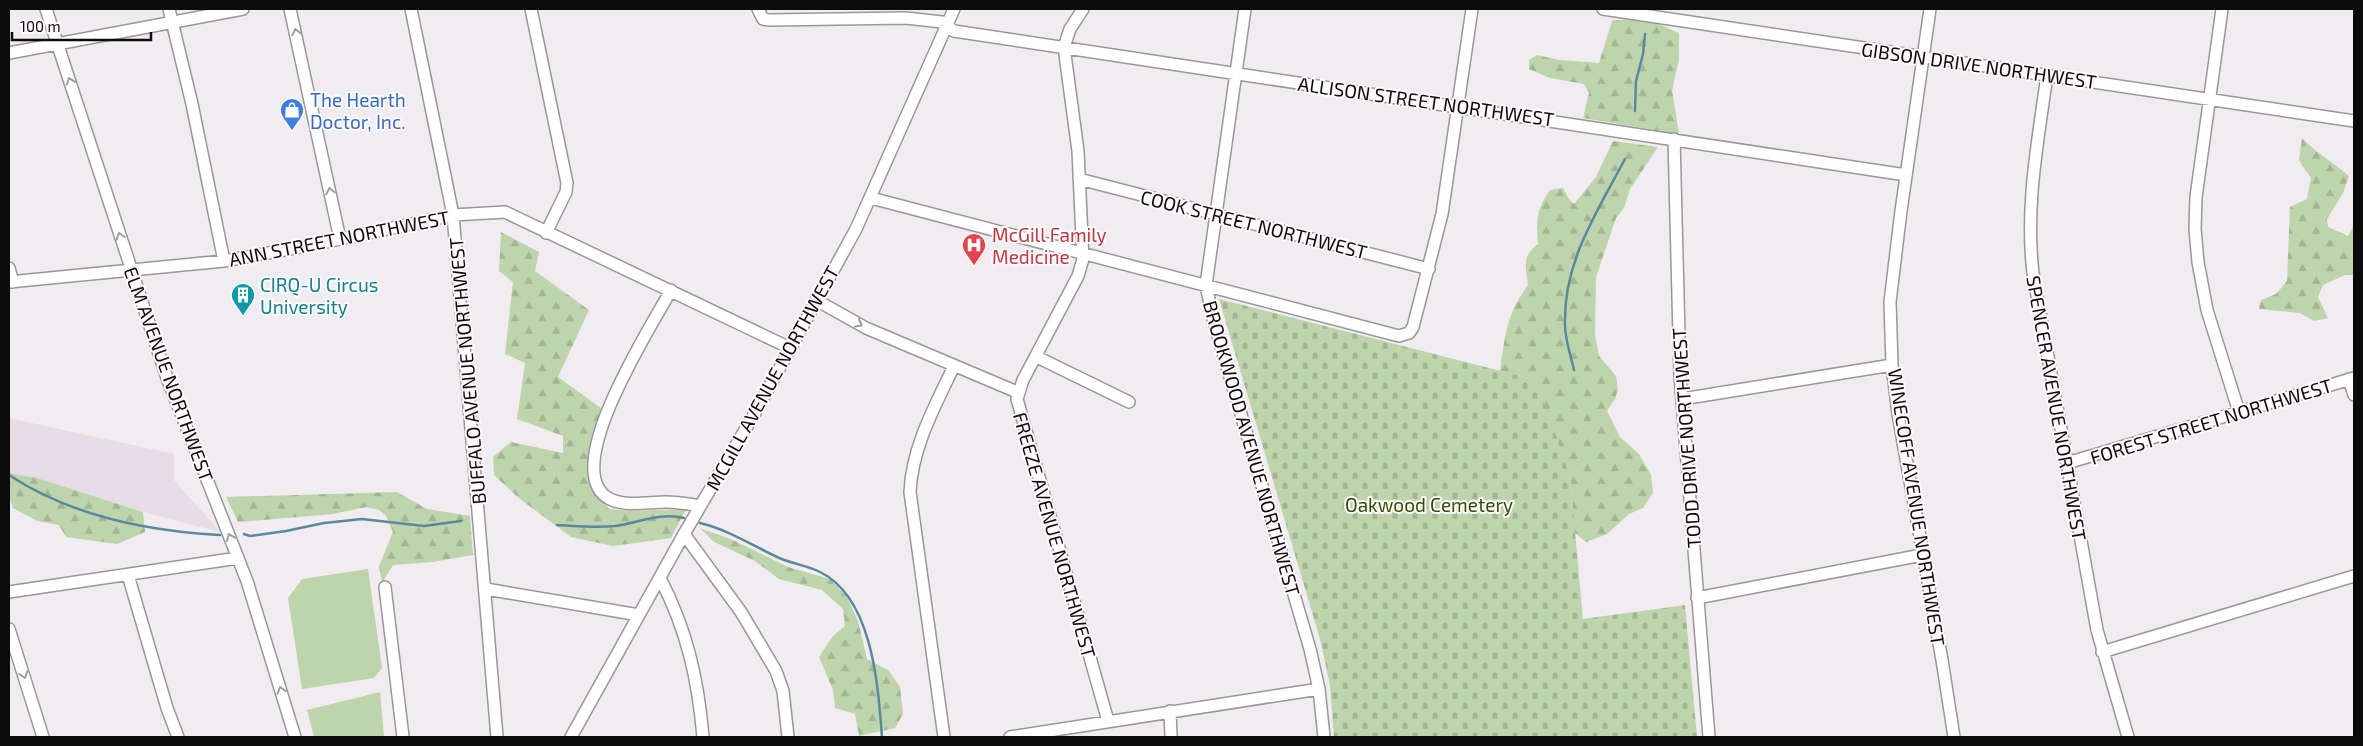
<svg xmlns="http://www.w3.org/2000/svg" width="2363" height="746" font-family="'Exo 2',sans-serif">
<defs>
<pattern id="forest-firs" width="22" height="20" patternUnits="userSpaceOnUse" patternTransform="scale(1.25)"><rect width="22" height="20" fill="#bed4ad"/><path d="M5 1l3.5 6h-7zM16 11l3.5 6h-7z" fill="#a2b594"/></pattern>
<pattern id="cemetery-stones" width="16" height="16" patternUnits="userSpaceOnUse" patternTransform="scale(1.25)"><rect width="16" height="16" fill="#bed4ad"/><path d="M2 7V4a2 2 0 0 1 4 0v3zM10 15v-3a2 2 0 0 1 4 0v3z" fill="#a2b594"/></pattern>
</defs>
<rect width="100%" height="100%" fill="#f0ecef"/>
<path fill="#e7dde6" d="M 9,418 L 174,454 L 174,480 L 220,532 L 143,512 L 37,478 L 9,473 Z"/>
<path fill="url(#forest-firs)" d="M 1628,19 L 1656,23 L 1679,33 L 1679,60 L 1672,90 L 1679,134 L 1583,118 L 1589,93 L 1584,84 L 1550,78 L 1529,69 L 1529,60 L 1537,55 L 1559,60 L 1599,63 L 1612,21 Z
M 2302,138 C 2316,153 2333,162 2349,176 L 2343,193 L 2327,219 L 2328,227 L 2348,236 L 2354,225 L 2354,275 L 2345,275 L 2323,285 L 2318,297 L 2328,318 L 2314,321 L 2300,313 L 2259,309 L 2261,300 L 2276,294 L 2287,281 L 2290,207 L 2307,199 L 2311,178 L 2299,160 Z
M 1613,141 L 1658,147 L 1630,189 L 1624,208 L 1616,218 L 1596,277 L 1595,335 L 1599,356 L 1616,376 L 1618,389 L 1615,399 L 1607,411 L 1620,437 L 1639,454 L 1651,475 L 1653,493 L 1643,508 L 1629,514 L 1607,534 L 1586,542 L 1575,533 L 1570,478 L 1528,378 L 1500,371 C 1505,336 1506,315 1528,285 C 1526,266 1521,257 1538,244 C 1536,221 1536,210 1550,190 L 1563,188 L 1569,199 L 1574,204 L 1596,177 Z
M 501,232 L 539,252 L 535,271 L 589,310 L 558,377 L 601,408 L 587,475 L 609,509 L 633,511 L 686,509 L 671,538 L 613,546 L 571,537 L 520,499 L 494,475 L 493,457 L 511,442 L 563,453 L 563,436 L 517,419 L 525,363 L 505,354 L 513,282 L 499,271 Z
M 9,473 L 37,478 L 143,512 L 145,532 L 117,544 L 66,537 L 59,525 L 37,521 L 13,508 L 9,496 Z
M 397,492 L 427,509 L 470,516 L 473,555 L 432,562 L 393,565 L 382,583 L 379,566 L 393,532 L 386,516 L 379,510 L 366,507 L 333,514 L 238,522 L 226,497 Z
M 700,528 L 733,540 L 788,567 L 830,579 L 847,597 L 858,621 L 867,659 L 888,670 L 900,687 L 903,714 L 895,728 L 859,736 L 855,714 L 835,708 L 833,690 L 819,657 L 833,636 L 845,626 L 843,609 L 822,590 L 779,579 L 755,561 L 714,542 Z"/>
<path fill="url(#cemetery-stones)" d="M 1219,299 L 1528,378 L 1537,388 L 1550,417 L 1570,478 L 1583,619 L 1685,605 L 1697,737 L 1334,737 L 1330,685 L 1320,639 Z"/>
<path fill="#bed4ad" d="M 368,569 L 382,668 L 374,678 L 302,689 L 288,598 L 302,579 Z
M 380,692 L 384,737 L 314,737 L 307,710 Z"/>
<g fill="none" stroke-linecap="round" stroke-linejoin="round">
<path stroke="#5b889d" stroke-width="2.5" d="M 1635,111 L 1636,81 L 1643,54 L 1645,34
M 1574,370 C 1571,356 1565,340 1565,325 C 1563,262 1597,212 1625,159
M 9,475 C 71,516 145,531 220,535
M 700,523 C 726,529 752,545 777,557 C 791,564 807,565 820,572 C 873,598 878,686 882,737
M 557,525 C 577,526 595,528 615,526 C 638,523 660,512 684,518
M 244,534 L 250,536 L 286,531 L 324,523 L 362,519 L 424,526 L 461,521"/>
<g stroke="#9a9699" stroke-width="14">
<path id="minor" d="M 46,9 L 167,378 L 247,581 L 295,737
M 169,9 L 192,104 L 224,261
M 290,9 L 340,239
M 411,9 L 453,215 L 497,737
M 531,9 L 567,183 L 566,192 L 546,233
M 758,9 L 763,19 L 769,20 L 906,18 L 942,22 L 954,31 L 1906,175
M 1083,9 L 1070,29 L 1064,47 L 1078,151 L 1083,259 L 1078,276 L 1023,380 L 1017,399 L 1108,721
M 1245,9 L 1206,285 L 1213,319 L 1310,649 L 1319,689 L 1324,737
M 1603,9 L 2354,121
M 1930,9 L 1901,211 L 1890,302 L 1892,365 L 1898,414 L 1942,660 L 1954,737
M 2222,9 L 2196,197 L 2195,229 L 2198,262 L 2207,310 L 2239,412
M 9,53 L 243,9
M 2047,75 C 2038,141 2025,206 2033,273 L 2097,630 L 2128,737
M 1674,139 L 1680,375 L 1709,737
M 1079,179 L 1429,269
M 871,198 L 1399,336 L 1409,333 L 1413,327 L 1442,214 L 1472,9
M 9,268 L 13,282
M 9,282 L 224,261 L 312,245 L 453,215 L 505,212 L 790,348
M 671,290 C 653,324 556,472 610,499 C 626,507 648,502 666,502 C 678,502 689,504 700,506
M 816,300 L 866,328 L 1017,392
M 1037,357 L 1129,402
M 2349,379 L 2354,395
M 1682,399 L 1892,365
M 2067,463 L 2354,378
M 684,534 L 741,612 L 776,671 L 783,691 L 788,737
M 128,575 L 167,708 L 178,737
M 660,578 C 687,630 698,679 703,737
M 385,587 L 403,737
M 486,589 L 639,615
M 9,592 L 238,558
M 1697,598 L 1922,555
M 9,629 L 43,737
M 2102,652 L 2354,576
M 1170,711 L 1171,737
M 571,737 L 684,534 L 756,411 L 856,229 L 954,9
M 944,737 L 910,492 C 912,447 935,406 954,366
M 1010,737 L 1319,689"/>
</g>
<use href="#minor" stroke="#fff" stroke-width="11"/>
</g>
<defs><path id="oneway-chevron" d="M-2-3.5L2.5 0L-2 3.5" fill="none" stroke-width="1.6" stroke-linecap="round" stroke-linejoin="round" transform="scale(1.25)"/></defs>
<g stroke="#9e9d9e">
<use href="#oneway-chevron" transform="translate(296 32) rotate(-103)"/>
<use href="#oneway-chevron" transform="translate(70 81) rotate(-109)"/>
<use href="#oneway-chevron" transform="translate(330 191) rotate(-102)"/>
<use href="#oneway-chevron" transform="translate(120 236) rotate(-108)"/>
<use href="#oneway-chevron" transform="translate(859 324) rotate(29)"/>
<use href="#oneway-chevron" transform="translate(230 537) rotate(-112)"/>
<use href="#oneway-chevron" transform="translate(24 675) rotate(72)"/>
<use href="#oneway-chevron" transform="translate(281 690) rotate(-107)"/>
</g>
<defs>
<g id="shop-pin" transform="scale(1.25)"><path d="M0 17L-7.5 6A9.5 9.5 0 1 1 7.5 6Z" fill="#3f7fe0" stroke="#fdf9fd"/><path d="M-5-2.5h2.3a2.7 3.5 0 0 1 5.4 0H5L5.5 6h-11ZM-1.5-2.5h3a1.5 2.3 0 0 0-3 0Z" fill="#fff"/></g>
<g id="hospital-pin" transform="scale(1.25)"><path d="M0 17L-7.5 6A9.5 9.5 0 1 1 7.5 6Z" fill="#e0444e" stroke="#fdf9fd"/><path d="M-5-5h3v3.5h4V-5h3V5h-3V1.5h-4V5h-3Z" fill="#fff"/></g>
<g id="building-pin" transform="scale(1.25)"><path d="M0 17L-7.5 6A9.5 9.5 0 1 1 7.5 6Z" fill="#0f9aa8" stroke="#fdf9fd"/><path d="M-4-6H4V6H1V3H-1V6H-4ZM-2.5-4.3h1.7v1.8h-1.7ZM.8-4.3h1.7v1.8H.8ZM-2.5-1h1.7V.8h-1.7ZM.8-1h1.7V.8H.8Z" fill="#fff"/></g>
</defs>
<g fill-rule="evenodd">
<use href="#shop-pin" x="292" y="110"/>
<use href="#hospital-pin" x="974" y="245"/>
<use href="#building-pin" x="243" y="295"/>
</g>
<g text-anchor="middle" dominant-baseline="central" stroke-width="4" stroke-linejoin="round" paint-order="stroke">
<g font-size="19" fill="#0c0b0c" stroke="#fdf9fd">
<text transform="translate(1979 65) rotate(8)">GIBSON DRIVE NORTHWEST</text>
<text transform="translate(1426 101) rotate(8)">ALLISON STREET NORTHWEST</text>
<text transform="translate(1254 224) rotate(14)">COOK STREET NORTHWEST</text>
<text transform="translate(339 238) rotate(-11)">ANN STREET NORTHWEST</text>
<text transform="translate(467 371) rotate(-95)">BUFFALO AVENUE NORTHWEST</text>
<text transform="translate(169 374) rotate(70)">ELM AVENUE NORTHWEST</text>
<text transform="translate(772 378) rotate(-61)">MCGILL AVENUE NORTHWEST</text>
<text transform="translate(2057 408) rotate(80)">SPENCER AVENUE NORTHWEST</text>
<text transform="translate(2211 421) rotate(-17)">FOREST STREET NORTHWEST</text>
<text transform="translate(1686 438) rotate(-94)">TODD DRIVE NORTHWEST</text>
<text transform="translate(1252 448) rotate(74)">BROOKWOOD AVENUE NORTHWEST</text>
<text transform="translate(1917 507) rotate(81)">WINECOFF AVENUE NORTHWEST</text>
<text transform="translate(1055 535) rotate(74)">FREEZE AVENUE NORTHWEST</text>
</g>
<g font-size="19" fill="#366cbe" stroke="#fdf9fd" text-anchor="start">
<text x="310" y="99">The Hearth<tspan x="310" dy="22">Doctor, Inc.</tspan></text>
</g>
<g font-size="19" fill="#be3a42" stroke="#fdf9fd" text-anchor="start">
<text x="992" y="234">McGill Family<tspan x="992" dy="22">Medicine</tspan></text>
</g>
<g font-size="19" fill="#0d838f" stroke="#fdf9fd" text-anchor="start">
<text x="260" y="284">CIRQ-U Circus<tspan x="260" dy="22">University</tspan></text>
</g>
<g font-size="19" fill="#2e4f00" stroke="#fdf9fd">
<text x="1429" y="504">Oakwood Cemetery</text>
</g>
</g>
<rect width="2363" height="746" fill="none" stroke="#0c0b0c" stroke-width="20"/>
<path d="M12 32v8h139v-8" fill="none" stroke="#0c0b0c" stroke-width="2.5"/>
<text x="20" y="32" font-size="15" fill="#0c0b0c" stroke="#fdf9fd" stroke-width="4" paint-order="stroke">100 m</text>
</svg>
